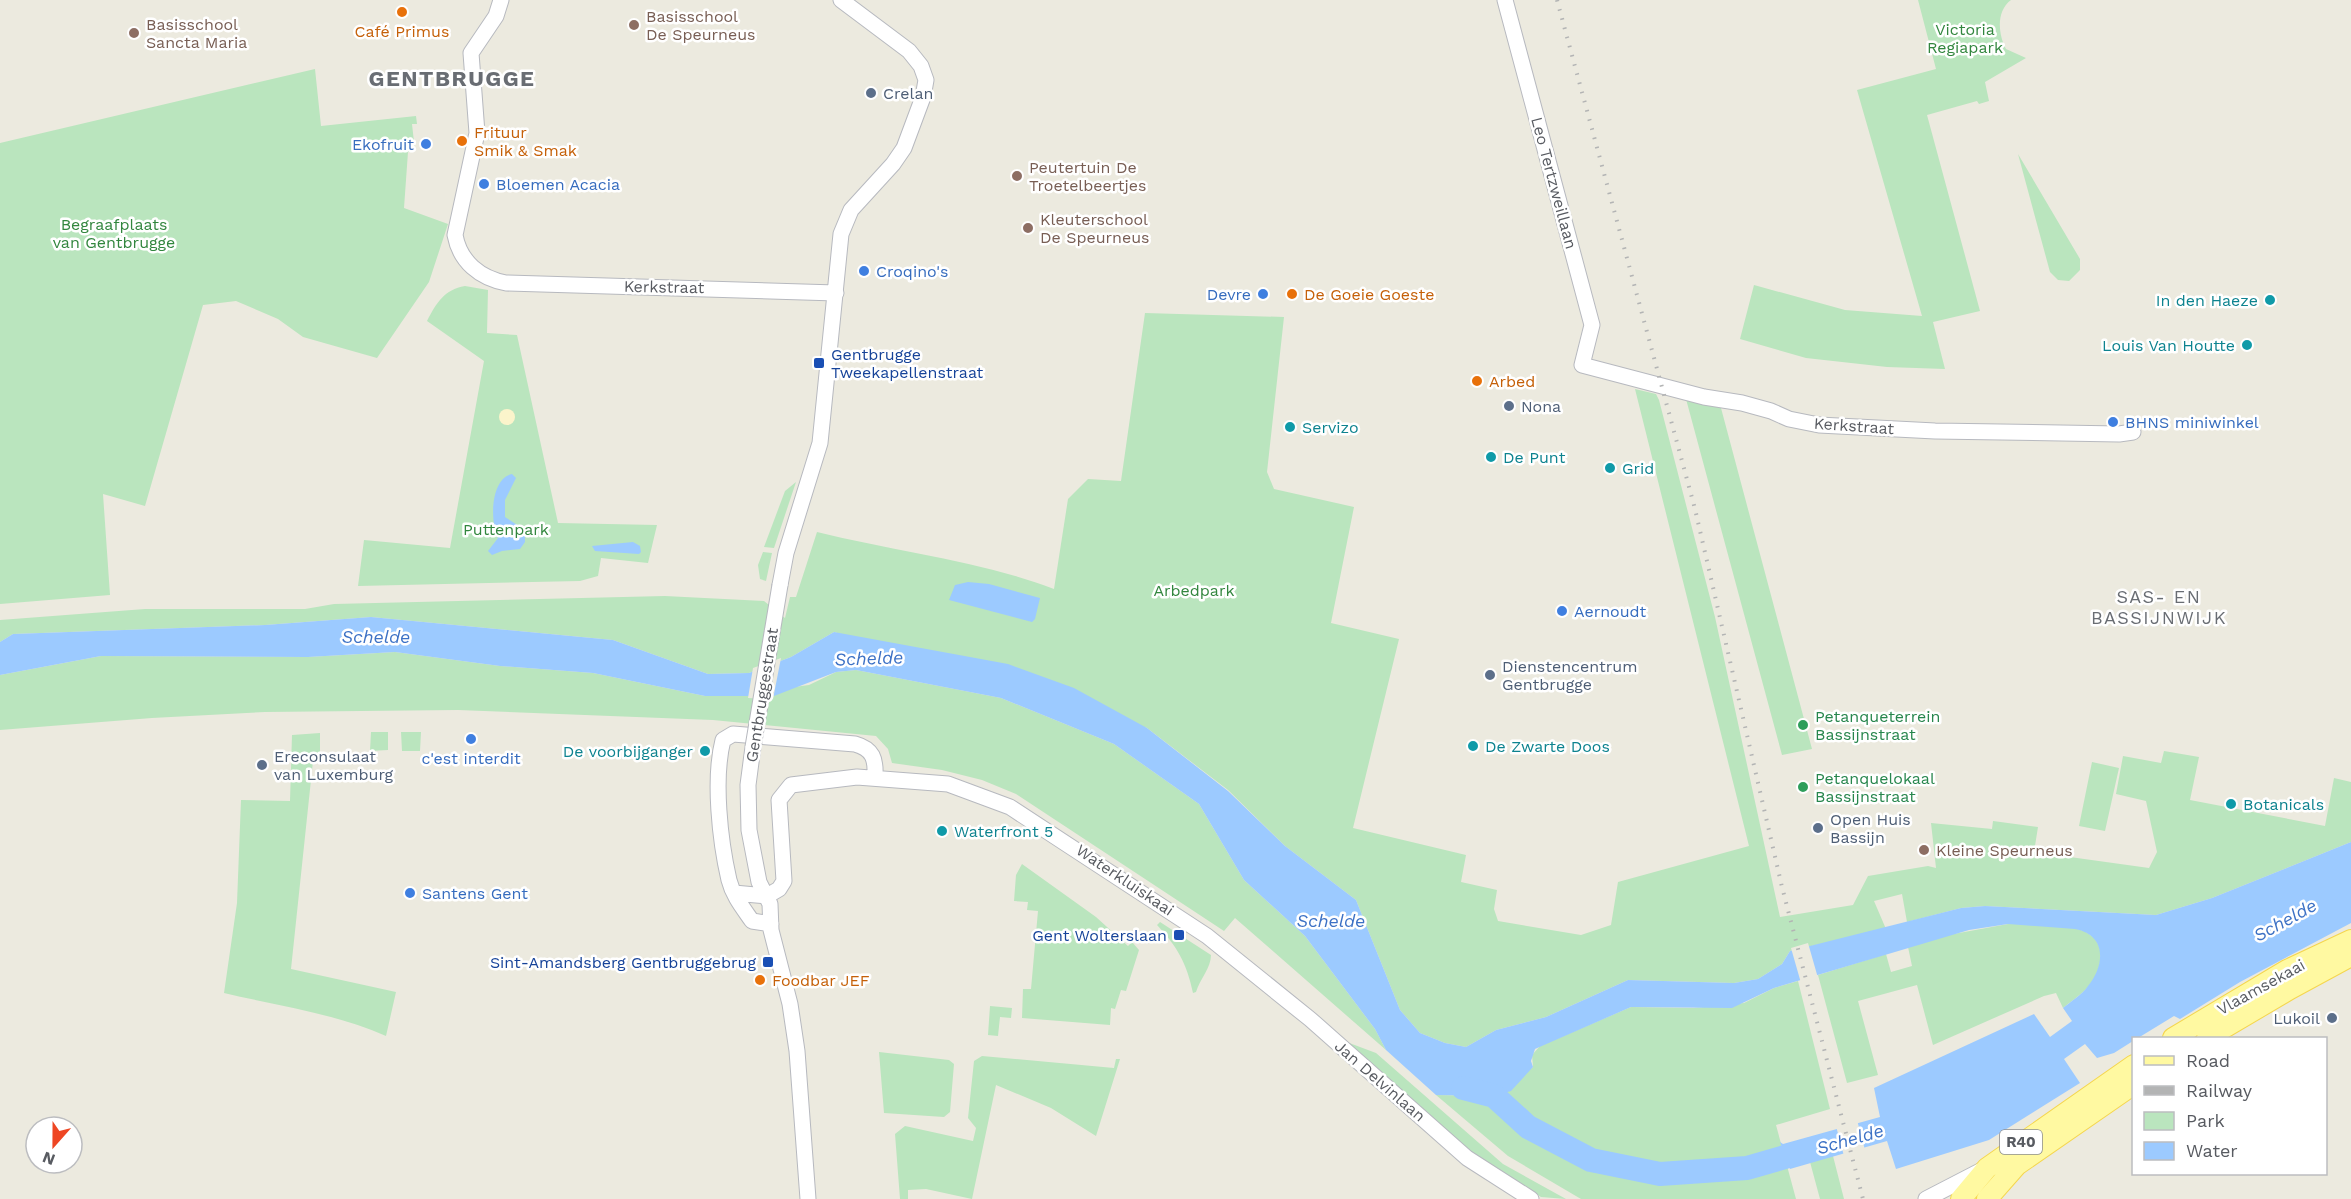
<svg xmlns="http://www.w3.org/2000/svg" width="2351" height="1199" font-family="'Work Sans',sans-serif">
<rect width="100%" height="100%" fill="#eceadf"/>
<path fill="#bae5be" d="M 1918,0 L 2011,0 C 1996,11 1998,34 2006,49 L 2026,58 L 1985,82 L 1989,101 L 1979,104 L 1977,101 L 1927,115 L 1980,311 L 1933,322 L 1945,369 L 1887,367 L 1806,358 L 1740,339 L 1754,285 L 1845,310 L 1922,316 L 1857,90 L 1936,69 Z
M 315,69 L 321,126 L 416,116 L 417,124 L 412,124 L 415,151 L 408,152 L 404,208 L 448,224 L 429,282 L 377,358 L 303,337 L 278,319 L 236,301 L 203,305 L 145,506 L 103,494 L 110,595 L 0,604 L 0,143 Z
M 2018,154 L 2080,259 L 2080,270 L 2069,281 L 2058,280 L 2050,272 Z
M 465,286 L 488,290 L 487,333 L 517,335 L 558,523 L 657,525 L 648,563 L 601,558 L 598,576 L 580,581 L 358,586 L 364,540 L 450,548 L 484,361 L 427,321 C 437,302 444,290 465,286 Z
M 1145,313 L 1284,317 L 1267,472 L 1274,489 L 1354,507 L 1331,623 L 1399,639 L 1353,828 L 1466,855 L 1461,882 L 1497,890 L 1494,909 L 1498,921 L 1581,935 L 1611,925 L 1618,882 L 1749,846 L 1635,389 L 1656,394 L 1659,400 L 1715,617 L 1780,917 L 1853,905 L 1868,876 L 1928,866 L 1936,868 L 1931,823 L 1992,829 L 1993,821 L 2038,827 L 2034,852 L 2149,868 L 2157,852 L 2146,801 L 2116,794 L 2123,756 L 2161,763 L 2164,751 L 2199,757 L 2190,800 L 2325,826 L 2334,778 L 2351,782 L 2351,842 L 2212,898 L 2156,915 L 1985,906 L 1961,908 L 1907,922 L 1902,894 L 1874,901 L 1886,929 L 1790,951 L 1782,964 L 1758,979 L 1734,983 L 1628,980 L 1546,1017 L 1496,1030 L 1466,1047 L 1445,1043 L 1420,1033 L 1400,1010 L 1356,900 L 1285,846 L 1228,790 L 1147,728 L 834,632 L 791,657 L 749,673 L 708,674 L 613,640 L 371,617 L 265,625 L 13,634 L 0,642 L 0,620 L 145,609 L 305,609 L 334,604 L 665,596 L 764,601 L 785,618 L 790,597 L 796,597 L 817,532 C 897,552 978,560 1054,589 L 1068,499 L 1088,479 L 1121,481 Z
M 1686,399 L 1721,408 L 1812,749 L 1782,755 Z
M 796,482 L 774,548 L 764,547 L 785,491 Z
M 763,552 L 772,553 L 766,581 L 760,579 L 758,565 Z
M 395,652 L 500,666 L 593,673 L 705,696 L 733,695 L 809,685 L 836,672 L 856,670 L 1001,698 L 1114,744 L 1199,804 L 1244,880 L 1305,936 L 1375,1029 L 1386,1050 L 1235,918 L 1224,931 L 1016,794 L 982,780 L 942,770 L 892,763 L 888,749 L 876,736 L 713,720 L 458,710 L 265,712 L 152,718 L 0,730 L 0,675 L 101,656 L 308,657 Z
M 371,732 L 388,732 L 388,750 L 370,751 Z
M 401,732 L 421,732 L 420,751 L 402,751 Z
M 320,733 L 320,760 L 313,761 L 291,969 L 396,992 L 386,1036 C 334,1013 279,1006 224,993 L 237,903 L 241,800 L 290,801 L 292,735 Z
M 2092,762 L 2119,768 L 2105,831 L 2079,826 Z
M 1022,864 L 1096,917 L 1128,946 L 1132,942 L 1139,950 L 1126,991 L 1121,990 L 1115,1009 L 1111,1008 L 1110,1025 L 1022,1018 L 1023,989 L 1031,989 L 1038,911 L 1027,910 L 1028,902 L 1014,901 L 1016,875 Z
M 1160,922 L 1211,955 C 1211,968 1200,979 1196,992 L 1193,993 C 1187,964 1177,946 1157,925 Z
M 2008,924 C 2026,924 2065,924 2081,930 C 2109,940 2103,969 2088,987 C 2081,995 2071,1001 2063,1008 L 2056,993 L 2044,996 L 1933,1045 L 1917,985 L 1858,1001 L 1878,1075 L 1847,1083 L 1818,975 L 1886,954 L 1891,972 L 1912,966 L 1908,947 L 1948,935 Z
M 1798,981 L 1830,1109 L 1776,1125 L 1796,1199 L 1581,1199 L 1508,1156 L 1436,1095 L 1494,1096 L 1533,1067 L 1532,1055 L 1540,1046 L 1631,1007 L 1694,1008 L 1744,1003 L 1774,988 Z
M 990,1006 L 1012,1008 L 1011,1018 L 1000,1017 L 998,1036 L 988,1035 Z
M 1344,1041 L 1376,1053 L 1503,1164 L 1566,1199 L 1541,1197 L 1472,1152 Z
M 879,1052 L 949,1060 L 954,1064 L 950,1112 L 944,1117 L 884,1113 Z
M 982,1056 L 1114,1068 L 1116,1059 L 1120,1059 L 1096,1136 L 1051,1108 L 996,1085 L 972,1199 L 926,1189 L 908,1190 L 908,1199 L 900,1199 L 895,1134 L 905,1126 L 973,1141 L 976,1128 L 968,1118 L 974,1061 Z
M 1833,1156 L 1844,1199 L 1820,1199 L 1810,1162 Z"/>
<path fill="#fbf4cb" d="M499 417a8 8 0 1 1 16 0a8 8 0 1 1-16 0Z"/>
<path fill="#9ccaff" d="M 512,474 L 516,478 L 505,500 L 505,517 L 525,530 L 525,542 L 520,549 L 502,551 L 492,555 L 488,551 L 498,538 C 490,522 490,479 512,474 Z
M 633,542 L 640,546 L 641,552 L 639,554 L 595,551 L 592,546 Z
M 968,582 L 989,584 L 1040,598 L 1035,619 L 1032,622 L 949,600 L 955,585 Z
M 371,617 L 613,640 L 708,674 L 749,673 L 791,657 L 834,632 L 1008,664 L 1074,688 L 1147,728 L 1228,791 L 1285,846 L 1356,900 L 1400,1010 L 1420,1033 L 1445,1043 L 1466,1047 L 1496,1030 L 1546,1017 L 1628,980 L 1734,983 L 1758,979 L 1782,964 L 1790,951 L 1961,908 L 1985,906 L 2156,915 L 2212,898 L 2351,842 L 2351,923 L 2240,982 L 2180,1019 L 2174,1016 L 2138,1038 L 2134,1038 L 2133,1041 L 2114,1053 L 2097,1058 L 2085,1044 L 2064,1059 L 2080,1083 L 1989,1140 L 1896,1169 L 1887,1141 L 1790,1169 L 1780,1142 L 1783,1144 L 1880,1117 L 1874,1088 L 2034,1014 L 2050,1037 L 2072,1021 L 2063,1008 C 2071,1001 2082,995 2088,986 C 2105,965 2107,935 2075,929 L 2008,924 L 1969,930 L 1774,988 L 1732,1008 L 1631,1007 L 1535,1049 L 1531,1061 L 1533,1067 L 1511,1091 L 1494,1096 L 1436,1095 L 1386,1050 L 1375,1029 L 1305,936 L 1244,880 L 1199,804 L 1114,744 L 1001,698 L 856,670 L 836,672 L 774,696 L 705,696 L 593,673 L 500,666 L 395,652 L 308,657 L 101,656 L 0,675 L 0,642 L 13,634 L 265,625 Z"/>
<path fill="#eceadf" d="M 781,658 L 773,699 L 748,698 L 753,668 Z
M 2351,924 L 2351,927 L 2217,998 L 2260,972 Z
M 1808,943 L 1818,978 L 1801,983 L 1791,948 Z
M 1857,1120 L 1865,1150 L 1844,1156 L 1836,1126 Z"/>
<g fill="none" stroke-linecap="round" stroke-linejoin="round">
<path stroke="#9ccaff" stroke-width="24" d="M 1463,1088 L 1494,1096 L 1528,1127 L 1591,1160 L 1660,1174 L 1747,1168 L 1816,1148"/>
<g stroke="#b7b9bf" stroke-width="17">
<path id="minor" d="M 501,0 L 496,16 L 471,53 L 477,133 L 455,235 C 460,262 480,278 506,283 L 836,293
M 1505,0 L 1592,325 L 1582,365 L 1704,397 L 1742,403 L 1771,411 L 1789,419 L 1819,425 L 1935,431 L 2119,434 L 2133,432
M 780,585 L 786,553 L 820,443 L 841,234 L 851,210 L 893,164 L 904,148 L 923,97 L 926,80 L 921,66 L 909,51 L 841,0
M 753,747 L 748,785 L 749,830 L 759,882 L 770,904 L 771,930 L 790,1004 L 797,1051 L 808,1199
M 734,893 L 767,896
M 767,896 L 779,889 L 784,881 L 779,800 L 791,785 L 857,777 L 948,784 L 1010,807 L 1207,936 L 1310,1019 L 1467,1158 L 1531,1199
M 771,924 L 752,921 C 743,908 733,896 729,880 C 720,841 713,779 723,740 L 733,734 L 855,744 C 873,749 876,759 875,777
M 1926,1199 L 1984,1169"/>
</g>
<g stroke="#f5d64e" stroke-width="22">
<path id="major" d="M 2173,1038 L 2287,970 L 2351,940
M 2207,1038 L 2290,989 L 2351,956
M 1961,1199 L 1987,1168 L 2134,1065
M 1987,1199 L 2017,1165 L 2134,1084"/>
</g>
<use href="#minor" stroke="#fff" stroke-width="15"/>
<use href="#major" stroke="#fff9a1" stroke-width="20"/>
<path stroke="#b3b4b4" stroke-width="4" stroke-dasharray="1.5 8" stroke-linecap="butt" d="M 1557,0 L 1695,509 L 1782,887 L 1863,1199"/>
<g stroke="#b7b9bf" stroke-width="17" stroke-linecap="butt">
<path id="minor-bridge" d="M 753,747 L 780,585"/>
</g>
<use href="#minor-bridge" stroke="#fff" stroke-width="15"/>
</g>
<g fill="#e8710a" stroke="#fff" stroke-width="2">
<circle cx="402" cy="12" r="6"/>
<circle cx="462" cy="141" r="6"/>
<circle cx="1292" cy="294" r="6"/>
<circle cx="1477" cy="381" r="6"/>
<circle cx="760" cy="980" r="6"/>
</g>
<g fill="#8d6e63" stroke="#fff" stroke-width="2">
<circle cx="634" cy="25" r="6"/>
<circle cx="134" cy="33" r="6"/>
<circle cx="1017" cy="176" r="6"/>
<circle cx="1028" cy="228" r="6"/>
<circle cx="1924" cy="850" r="6"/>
</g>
<g fill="#5c6f8a" stroke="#fff" stroke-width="2">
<circle cx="871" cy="93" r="6"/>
<circle cx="1509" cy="406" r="6"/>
<circle cx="1490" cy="675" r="6"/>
<circle cx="262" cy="765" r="6"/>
<circle cx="1818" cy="828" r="6"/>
<circle cx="2332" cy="1018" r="6"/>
</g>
<g fill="#3f7fe0" stroke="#fff" stroke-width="2">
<circle cx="426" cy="144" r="6"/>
<circle cx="484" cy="184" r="6"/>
<circle cx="864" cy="271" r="6"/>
<circle cx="1263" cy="294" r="6"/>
<circle cx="2113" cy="422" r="6"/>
<circle cx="1562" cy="611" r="6"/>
<circle cx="471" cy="739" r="6"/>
<circle cx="410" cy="893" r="6"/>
</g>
<g fill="#0f9aa8" stroke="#fff" stroke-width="2">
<circle cx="2270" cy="300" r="6"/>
<circle cx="2247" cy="345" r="6"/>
<circle cx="1290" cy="427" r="6"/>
<circle cx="1491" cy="457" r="6"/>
<circle cx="1610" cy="468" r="6"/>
<circle cx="1473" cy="746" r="6"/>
<circle cx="705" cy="751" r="6"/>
<circle cx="2231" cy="804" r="6"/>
<circle cx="942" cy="831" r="6"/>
</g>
<g fill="#1a4fb4" stroke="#fff" stroke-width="2">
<rect x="813" y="357" width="12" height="12" rx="3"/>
<rect x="1173" y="929" width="12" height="12" rx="3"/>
<rect x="762" y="956" width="12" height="12" rx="3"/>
</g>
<g fill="#2e9e5b" stroke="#fff" stroke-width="2">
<circle cx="1803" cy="725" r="6"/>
<circle cx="1803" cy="787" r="6"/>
</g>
<g text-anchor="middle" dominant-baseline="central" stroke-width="5" stroke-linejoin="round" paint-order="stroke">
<rect fill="#fff" stroke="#8a8c90" stroke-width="1.5" x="2000" y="1130" width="42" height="24" rx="4.5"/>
<g font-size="15" font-weight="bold" fill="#585b61">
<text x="2021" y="1142">R40</text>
</g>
<g font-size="16" fill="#785e54" stroke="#fff" text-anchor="start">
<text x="646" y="16">Basisschool<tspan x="646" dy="18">De Speurneus</tspan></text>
<text x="146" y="24">Basisschool<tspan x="146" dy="18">Sancta Maria</tspan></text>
<text x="1029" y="167">Peutertuin De<tspan x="1029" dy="18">Troetelbeertjes</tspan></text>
<text x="1040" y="219">Kleuterschool<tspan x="1040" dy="18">De Speurneus</tspan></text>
<text x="1936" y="850">Kleine Speurneus</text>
</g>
<g font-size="16" fill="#32863e" stroke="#fff">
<text x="1965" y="29">Victoria<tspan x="1965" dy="18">Regiapark</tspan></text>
<text x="114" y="224">Begraafplaats<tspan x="114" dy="18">van Gentbrugge</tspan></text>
<text x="506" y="529">Puttenpark</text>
<text x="1194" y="590">Arbedpark</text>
</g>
<g font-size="16" fill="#c56008" stroke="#fff" text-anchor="start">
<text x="402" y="31" text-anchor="middle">Café Primus</text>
<text x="474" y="132">Frituur<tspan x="474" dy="18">Smik &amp; Smak</tspan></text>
<text x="1304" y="294">De Goeie Goeste</text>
<text x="1489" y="381">Arbed</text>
<text x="772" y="980">Foodbar JEF</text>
</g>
<g font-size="16" fill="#4e5e75" stroke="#fff" text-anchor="start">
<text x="883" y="93">Crelan</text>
<text x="1521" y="406">Nona</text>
<text x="1502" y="666">Dienstencentrum<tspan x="1502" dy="18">Gentbrugge</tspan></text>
<text x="274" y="756">Ereconsulaat<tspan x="274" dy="18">van Luxemburg</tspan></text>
<text x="1830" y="819">Open Huis<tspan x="1830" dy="18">Bassijn</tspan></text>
<text x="2320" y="1018" text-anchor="end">Lukoil</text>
</g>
<g font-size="16" fill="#366cbe" stroke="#fff" text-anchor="start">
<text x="414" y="144" text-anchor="end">Ekofruit</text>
<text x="496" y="184">Bloemen Acacia</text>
<text x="876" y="271">Croqino's</text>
<text x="1251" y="294" text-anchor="end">Devre</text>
<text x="2125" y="422">BHNS miniwinkel</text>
<text x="1574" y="611">Aernoudt</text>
<text x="471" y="758" text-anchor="middle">c'est interdit</text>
<text x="422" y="893">Santens Gent</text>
</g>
<g font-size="16" fill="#585b61" stroke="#fff">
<text transform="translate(1554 183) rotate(75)">Leo Tertzweillaan</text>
<text transform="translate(664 287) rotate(1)">Kerkstraat</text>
<text transform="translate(1854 426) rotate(4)">Kerkstraat</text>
<text transform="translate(762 695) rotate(-81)">Gentbruggestraat</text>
<text transform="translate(1125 880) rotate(34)">Waterkluiskaai</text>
<text transform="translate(2261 987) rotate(-29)">Vlaamsekaai</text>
<text transform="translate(1380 1081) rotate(41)">Jan Delvinlaan</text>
</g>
<g font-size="16" fill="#0d838f" stroke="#fff" text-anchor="start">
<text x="2258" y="300" text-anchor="end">In den Haeze</text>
<text x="2235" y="345" text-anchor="end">Louis Van Houtte</text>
<text x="1302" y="427">Servizo</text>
<text x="1503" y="457">De Punt</text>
<text x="1622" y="468">Grid</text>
<text x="1485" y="746">De Zwarte Doos</text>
<text x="693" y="751" text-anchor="end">De voorbijganger</text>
<text x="2243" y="804">Botanicals</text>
<text x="954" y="831">Waterfront 5</text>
</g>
<g font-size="16" fill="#164399" stroke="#fff" text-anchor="end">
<text x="831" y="354" text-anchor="start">Gentbrugge<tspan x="831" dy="18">Tweekapellenstraat</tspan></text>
<text x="1167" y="935">Gent Wolterslaan</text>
<text x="756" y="962">Sint-Amandsberg Gentbruggebrug</text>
</g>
<g font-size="16" fill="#27864d" stroke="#fff" text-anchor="start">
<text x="1815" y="716">Petanqueterrein<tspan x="1815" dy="18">Bassijnstraat</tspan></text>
<text x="1815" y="778">Petanquelokaal<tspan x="1815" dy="18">Bassijnstraat</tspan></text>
</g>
<g font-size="18" letter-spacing="1.5" fill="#696d73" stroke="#fff">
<text x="2159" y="596">SAS- EN<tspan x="2159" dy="21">BASSIJNWIJK</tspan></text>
</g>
<g font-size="18" font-style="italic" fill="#3c71c5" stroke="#fff">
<text x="376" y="636">Schelde</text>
<text transform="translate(869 658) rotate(-2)">Schelde</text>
<text x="1331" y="920">Schelde</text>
<text transform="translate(2285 920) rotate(-29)">Schelde</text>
<text transform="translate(1850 1139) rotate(-16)">Schelde</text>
</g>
<g font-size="22" font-weight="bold" letter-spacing="1.5" fill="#696d73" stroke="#fff">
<text x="452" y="78">GENTBRUGGE</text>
</g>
</g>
<rect x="2132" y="1037" width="195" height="138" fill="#ffffff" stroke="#bcbdc0" stroke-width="1.5"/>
<rect x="2144" y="1056" width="30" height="9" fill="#fff9a1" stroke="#bcbdc0" stroke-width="1.5"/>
<text x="2186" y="1067" font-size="18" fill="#585b61">Road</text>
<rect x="2144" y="1086" width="30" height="9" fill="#b3b4b4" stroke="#bcbdc0" stroke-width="1.5"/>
<text x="2186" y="1097" font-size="18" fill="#585b61">Railway</text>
<rect x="2144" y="1112" width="30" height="18" fill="#bae5be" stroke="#bcbdc0" stroke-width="1.5"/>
<text x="2186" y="1127" font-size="18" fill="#585b61">Park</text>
<rect x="2144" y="1142" width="30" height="18" fill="#9ccaff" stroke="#bcbdc0" stroke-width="1.5"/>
<text x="2186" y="1157" font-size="18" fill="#585b61">Water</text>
<g transform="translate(54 1145) rotate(201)"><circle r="28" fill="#ffffff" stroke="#bcbdc0" stroke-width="1.5"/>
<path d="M0-4.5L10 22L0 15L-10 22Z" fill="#ee4623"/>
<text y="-9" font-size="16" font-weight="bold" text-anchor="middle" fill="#585b61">N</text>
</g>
</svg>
